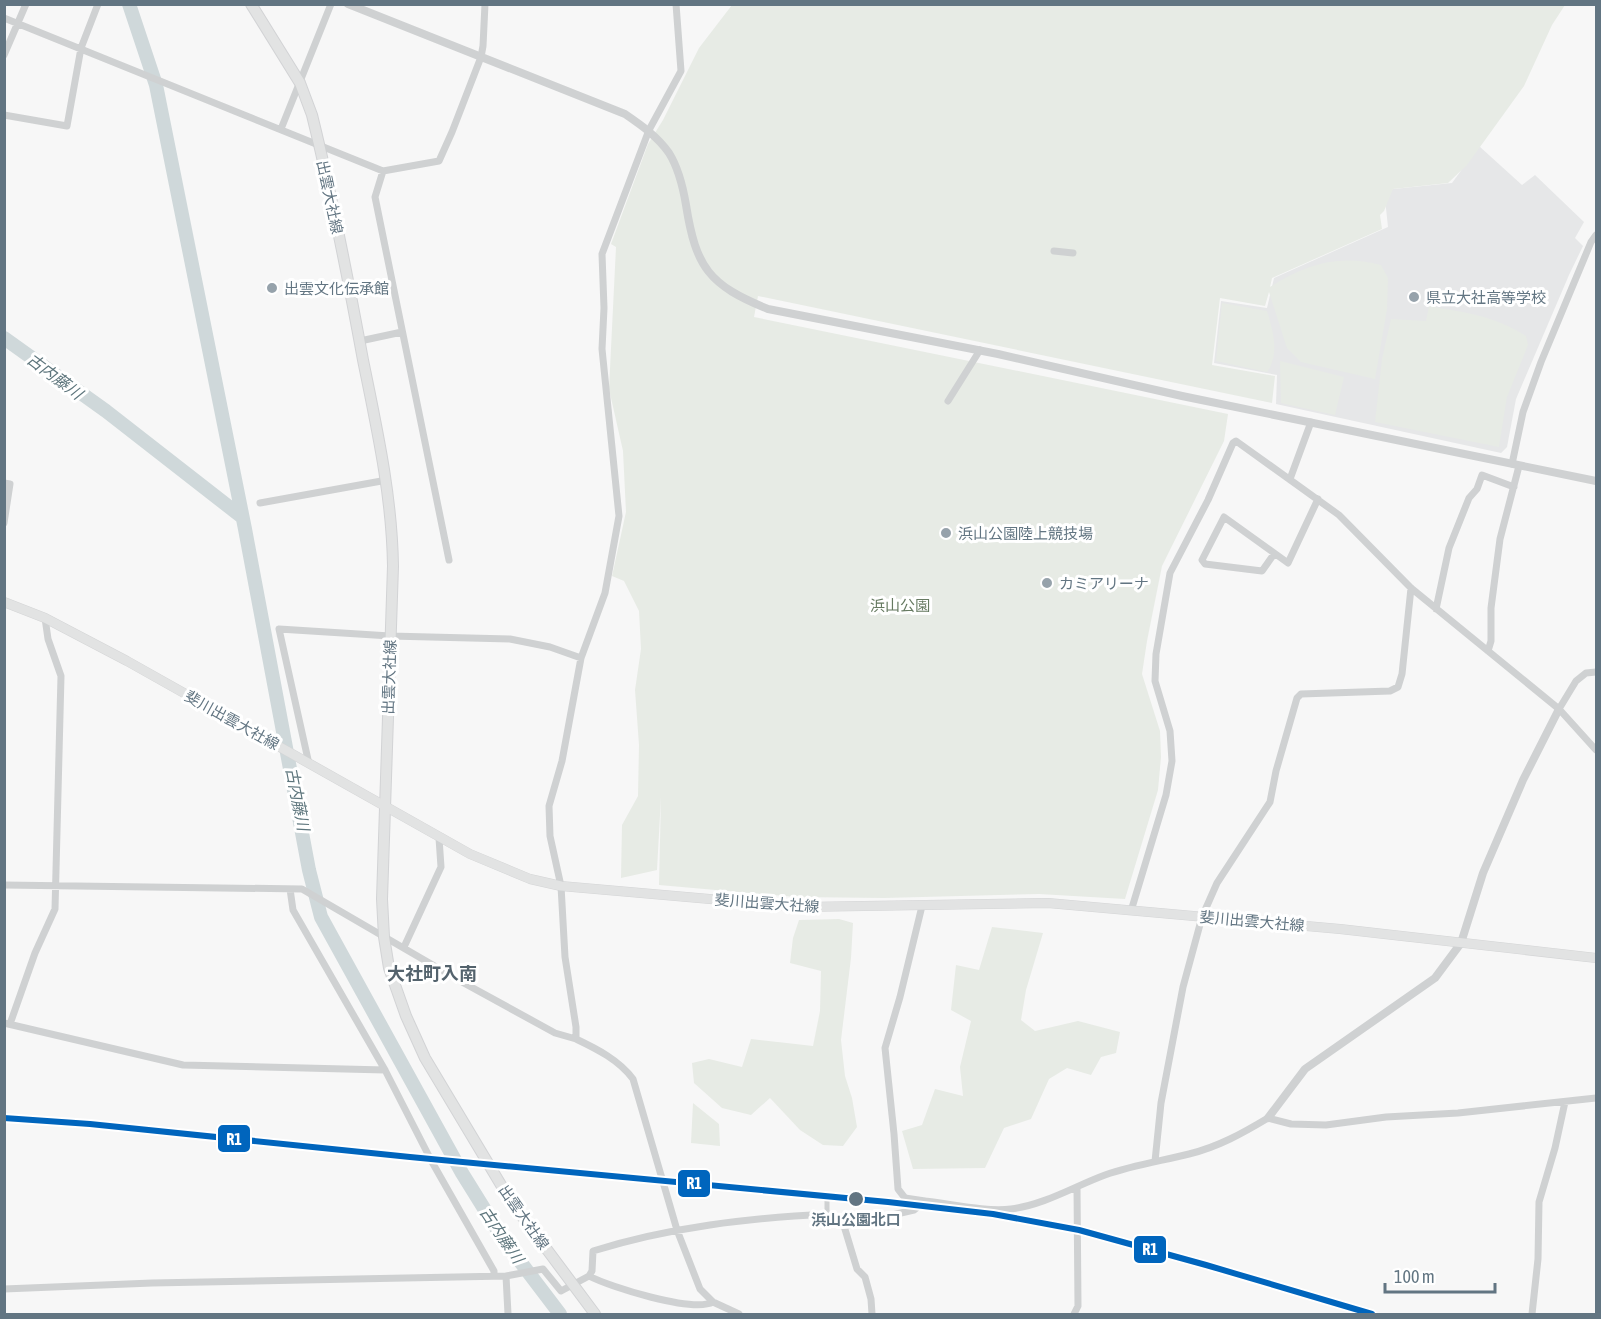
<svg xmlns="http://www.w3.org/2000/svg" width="1601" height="1319" font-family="'Asap Condensed','Noto Sans JP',sans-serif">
<rect width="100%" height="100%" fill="#f7f7f7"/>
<path fill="#e6e7e8" d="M 1479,146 L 1522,185 L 1535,175 L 1584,222 L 1575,238 L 1583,246 L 1569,275 L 1516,399 L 1507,447 L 1501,453 L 1276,404 L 1277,375 L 1214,363 L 1221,301 L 1267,308 L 1274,278 L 1388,227 L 1384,190 L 1452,183 Z"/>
<path fill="#e7ebe5" d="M 732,5 L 1565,5 L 1552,25 L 1524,86 L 1467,165 L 1448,183 L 1393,189 L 1384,211 L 1380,215 L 1382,229 L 1272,278 L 1270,287 C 1307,264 1338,254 1381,265 L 1388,278 L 1387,309 L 1375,379 L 1301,362 L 1287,348 L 1269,292 L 1265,306 L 1220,298 L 1212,365 L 1275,376 L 1272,403 L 758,296 L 754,317 L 1228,414 L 1224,441 L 1162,566 L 1147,641 L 1142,674 L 1160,731 L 1161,757 L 1158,790 L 1125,899 L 1039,894 L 884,898 L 796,897 L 659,885 L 661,797 L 657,870 L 621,878 L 622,825 L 638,796 L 639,745 L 635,690 L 641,649 L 639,611 L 624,581 L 612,576 L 626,512 L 623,451 L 609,389 L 616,247 L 611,244 L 648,144 L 663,120 L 699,48 Z
M 1222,303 L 1267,311 C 1273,331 1280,354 1267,372 L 1216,361 Z
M 1429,306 C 1466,313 1493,315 1526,336 L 1528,345 L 1507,397 L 1499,447 L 1375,422 L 1382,359 L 1391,319 L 1426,321 Z
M 1280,361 L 1344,377 L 1335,415 L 1281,403 Z
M 839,919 L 853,923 L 851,958 L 841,1040 L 845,1076 L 852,1098 L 857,1127 L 843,1146 L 823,1145 L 800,1130 L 770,1098 L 751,1115 L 722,1108 L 694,1083 L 692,1063 L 709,1059 L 742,1067 L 751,1039 L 813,1046 L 820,1011 L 821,971 L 790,963 L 793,938 L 799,920 Z
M 992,927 L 1043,933 L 1026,990 L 1021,1020 L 1035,1031 L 1078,1021 L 1120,1032 L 1116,1053 L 1101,1057 L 1091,1075 L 1067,1068 L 1049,1079 L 1031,1119 L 1004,1128 L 985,1168 L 913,1169 L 902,1131 L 922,1125 L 935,1089 L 963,1096 L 960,1067 L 971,1021 L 951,1010 L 956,965 L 979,970 Z
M 693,1103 L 719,1124 L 720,1146 L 691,1143 Z"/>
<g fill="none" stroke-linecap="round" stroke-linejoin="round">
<path stroke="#cfd8da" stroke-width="14" d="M 129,4 L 156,85 L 245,529 L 309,870 L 321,917 L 462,1173 L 503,1239 L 560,1314
M 4,338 L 106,411 L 242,517"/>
<g stroke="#d4d5d6" stroke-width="10">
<path id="secondary" d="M 4,602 L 45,618 L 127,661 L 470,854 L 530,879 L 561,886 L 802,907 L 1048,903 L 1340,929 L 1596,958"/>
</g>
<g stroke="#d2d3d5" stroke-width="12">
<path id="primary" d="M 251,4 L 300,83 L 312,115 C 332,196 348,278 363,360 C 377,429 392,496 393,566 L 382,899 L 384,937 L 389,968 L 406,1016 L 425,1058 L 510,1200 L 595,1314"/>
</g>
<path stroke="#cfd1d2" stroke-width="5" d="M 827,1214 L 827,1201"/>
<path stroke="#cfd1d2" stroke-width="7" d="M 676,4 L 681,71 L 649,130 L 602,254 L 604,308 L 602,349 L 619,516 L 605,593 L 581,658 L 562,761 L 549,806 L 550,836 L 561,886 L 565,957 L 576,1027 L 576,1039 C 597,1049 619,1060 633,1079 L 677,1230 L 700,1289 L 713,1302 L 739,1314
M 4,18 L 383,171
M 4,55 L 26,4
M 4,115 L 67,126 L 81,48 L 98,4
M 281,129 L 331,4
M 1054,251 L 1073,253
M 360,341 L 402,332
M 948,401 L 980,350
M 1512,464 L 1523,412 L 1541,362 L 1591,242 L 1596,235
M 1290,479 L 1311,422
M 4,483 L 10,484 L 4,523
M 260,503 L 387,480
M 1274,554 L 1262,571 L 1205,564 L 1202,560 L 1224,517 L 1288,563 L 1318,499
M 449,560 L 375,197 L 383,171 L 439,161 L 452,132 L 481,57 L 483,46 L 485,4
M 1436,609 L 1449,548 L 1469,498 L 1477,489 L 1482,475 L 1514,487
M 1488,651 L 1491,641 L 1491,608 L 1500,539 L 1519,466
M 1559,709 L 1576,681 L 1586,673 L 1596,672
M 309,764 L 279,629 L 390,636 L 510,639 L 550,647 L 581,658
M 4,885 L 302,889 L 462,982 L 555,1033 L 576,1039
M 290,889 L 293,910 L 385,1070 L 432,1162 L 494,1271 L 494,1276
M 922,906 L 900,997 L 885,1048 L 894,1134 L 898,1189 L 905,1198 L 925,1201
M 1131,911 L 1166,795 L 1172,761 L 1170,731 L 1155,681 L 1156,654 L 1170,573 L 1208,500 L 1233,443 L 1236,441 L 1339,515 L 1411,588 L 1559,709 L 1596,750
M 404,947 L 441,867 L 439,838
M 4,1023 L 183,1065 L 385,1070
M 10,1024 L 35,953 L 55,909 L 61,676 L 48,639 L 45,618
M 1155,1161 L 1161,1103 L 1183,987 L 1202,917 L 1217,883 L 1270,802 L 1276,771 L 1297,698 L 1301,694 L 1390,691 L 1398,687 L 1402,674 L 1411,588
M 844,1226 L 857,1269 L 865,1277 L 871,1299 L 872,1314
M 506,1276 L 508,1314
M 589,1276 L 592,1271 L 593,1251 C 670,1227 749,1218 829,1214 L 844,1226 L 914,1210 L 925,1201 C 952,1204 985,1212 1011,1209 C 1044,1205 1075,1186 1105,1175 C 1133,1165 1161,1161 1189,1154 C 1218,1147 1243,1133 1268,1118 L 1291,1124 L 1326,1125 L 1386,1117 L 1458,1113 L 1596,1098
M 4,1289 L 152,1283 L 506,1276 L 543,1269 L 561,1291 L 589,1276 C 610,1287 693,1313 713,1302
M 1074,1314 L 1078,1306 L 1077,1187
M 1532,1314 L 1538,1259 L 1539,1202 L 1555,1148 L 1565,1102"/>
<path stroke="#cfd1d2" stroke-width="8" d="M 348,4 L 625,114 C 641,125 657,136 669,153 C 679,169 683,187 686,205 C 696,268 709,285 768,309 L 998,354 L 1182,396 L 1596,481
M 1268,1118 L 1305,1069 L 1435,978 L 1461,943 L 1483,873 L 1523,780 L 1559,709"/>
<use href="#secondary" stroke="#e2e3e3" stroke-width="9"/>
<use href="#primary" stroke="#e2e3e3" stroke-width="10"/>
<g stroke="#fff" stroke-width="10">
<path id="rail-1" d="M 4,1118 L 90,1124 L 410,1157 L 888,1202 L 993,1214 L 1079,1230 L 1206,1265 L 1372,1314"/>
</g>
<use href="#rail-1" stroke="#0065bd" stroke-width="6"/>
</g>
<g fill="#96a2ab" stroke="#fff" stroke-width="2">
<circle cx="272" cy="288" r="6"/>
<circle cx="1414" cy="297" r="6"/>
<circle cx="946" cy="533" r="6"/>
<circle cx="1047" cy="583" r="6"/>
</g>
<circle fill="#627582" stroke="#fff" stroke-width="2" cx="856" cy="1199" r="8"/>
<g text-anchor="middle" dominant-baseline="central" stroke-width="6" stroke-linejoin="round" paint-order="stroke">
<g font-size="15" fill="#627582" stroke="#fff">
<text transform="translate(330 197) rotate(78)">出雲大社線</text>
<text transform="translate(389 677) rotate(-88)">出雲大社線</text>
<text transform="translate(232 720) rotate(29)">斐川出雲大社線</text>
<text transform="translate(767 903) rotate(4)">斐川出雲大社線</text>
<text transform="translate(1252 921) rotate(5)">斐川出雲大社線</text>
<text transform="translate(524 1217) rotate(55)">出雲大社線</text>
</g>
<g font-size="15" fill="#627582" stroke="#fff" text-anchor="start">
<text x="284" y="288">出雲文化伝承館</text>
<text x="1426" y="297">県立大社高等学校</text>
<text x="958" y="533">浜山公園陸上競技場</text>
<text x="1059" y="583">カミアリーナ</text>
</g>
<g font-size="15" fill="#667a61" stroke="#fff">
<text x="900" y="605">浜山公園</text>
</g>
<g font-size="15" font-weight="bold" fill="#627582" stroke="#fff">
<text x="856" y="1219">浜山公園北口</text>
</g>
<g font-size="16" font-style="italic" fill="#5d757c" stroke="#fff">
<text transform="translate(55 376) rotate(37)">古内藤川</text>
<text transform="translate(298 799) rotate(79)">古内藤川</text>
<text transform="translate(502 1235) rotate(56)">古内藤川</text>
</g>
<g font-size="18" font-weight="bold" fill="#54636d" stroke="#fff">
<text x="432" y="973">大社町入南</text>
</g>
</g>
<g stroke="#fff" stroke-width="2">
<rect x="217" y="1124" width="34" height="29" rx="6" fill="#0065bd"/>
<rect x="677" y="1169" width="34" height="29" rx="6" fill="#0065bd"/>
<rect x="1133" y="1235" width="34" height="29" rx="6" fill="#0065bd"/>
</g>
<g font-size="16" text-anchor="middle" font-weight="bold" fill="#fff">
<text x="234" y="1145">R1</text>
<text x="694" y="1189">R1</text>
<text x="1150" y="1255">R1</text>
</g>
<rect width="1601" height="1319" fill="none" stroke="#627582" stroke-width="12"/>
<path d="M1385 1283v9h110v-9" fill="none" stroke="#627582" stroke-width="3"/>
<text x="1394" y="1283" font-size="18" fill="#627582" stroke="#ffffff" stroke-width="4.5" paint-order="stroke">100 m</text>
</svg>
